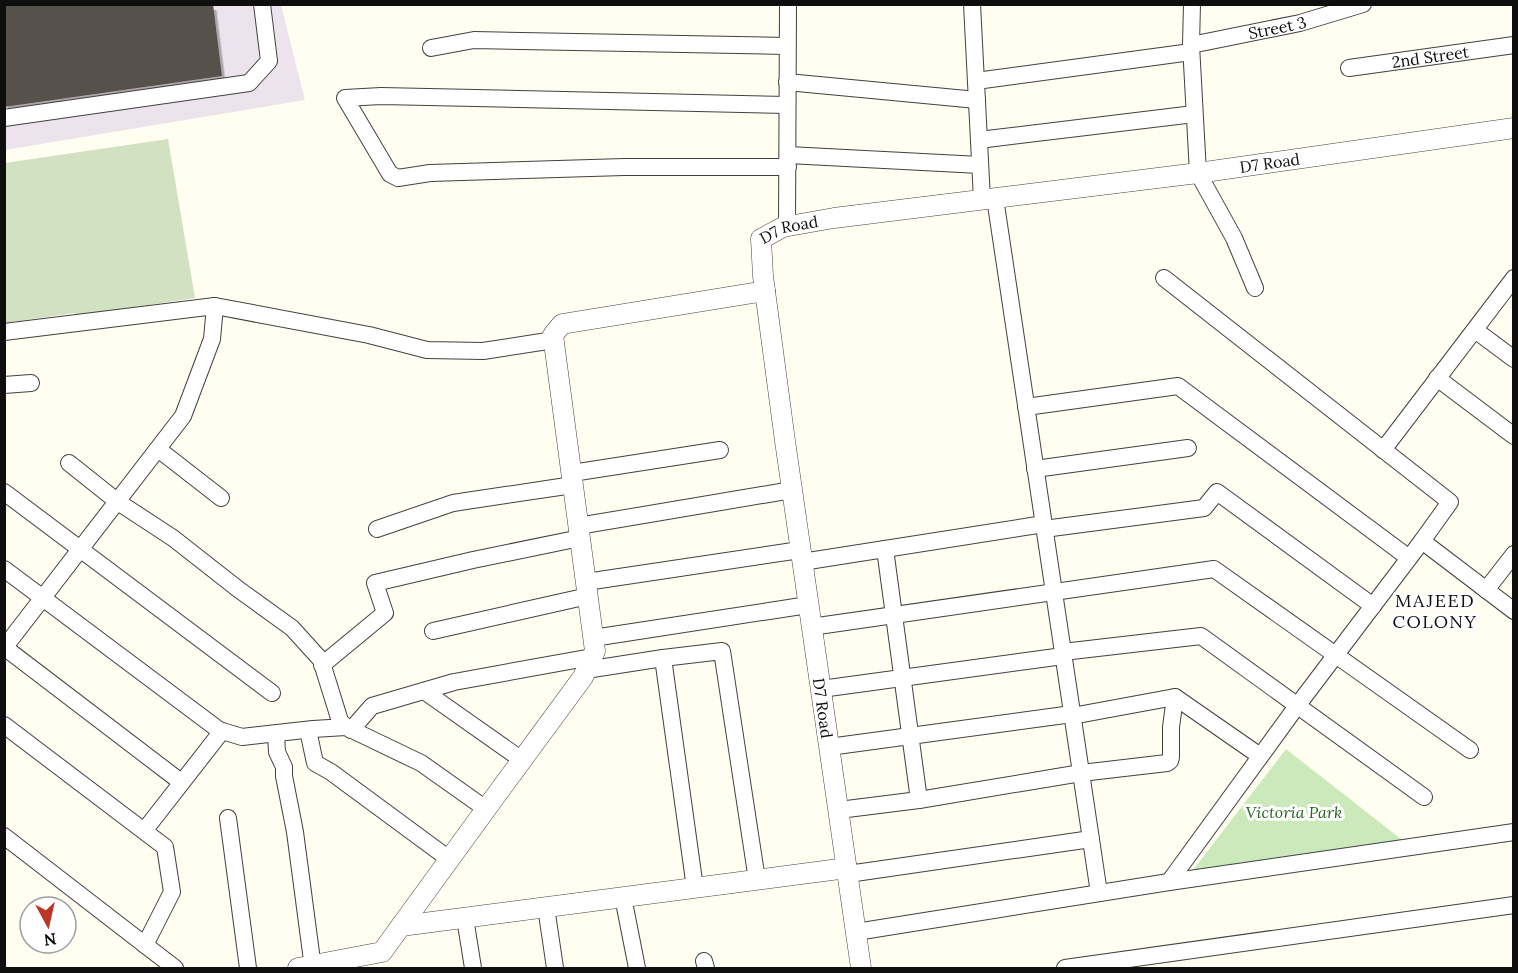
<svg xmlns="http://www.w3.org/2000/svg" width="1518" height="973" font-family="Lora,serif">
<defs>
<filter id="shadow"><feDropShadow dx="3.5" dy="6" stdDeviation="0" flood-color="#0004"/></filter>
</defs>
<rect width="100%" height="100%" fill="#fffef0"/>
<path fill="#ede3ec" d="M 5,5 L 281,5 L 305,100 L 5,150 Z"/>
<path fill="#cbe9ba" d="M 1286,749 L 1406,843 L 1190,874 Z"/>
<path fill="#d2e1c1" d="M 168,139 L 195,298 L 76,316 L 75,313 L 5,323 L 5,163 Z"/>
<path fill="#57514b" filter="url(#shadow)" d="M 4,4 L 213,4 L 222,76 L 4,107 Z"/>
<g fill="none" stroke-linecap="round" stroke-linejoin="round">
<g stroke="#414141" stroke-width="18">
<g id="minor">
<path d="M 972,4 L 982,200"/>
<path d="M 1192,4 L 1191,45 L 1198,173 L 1234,238 L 1255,288"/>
<path id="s1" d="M 1191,45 L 1300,23 L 1363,4"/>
<path d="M 431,48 L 474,40 L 787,46"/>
<path id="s2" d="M 1349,68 L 1514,45"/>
<path d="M 976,81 L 1191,52"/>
<path d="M 787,82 L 977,100"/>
<path d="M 787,105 L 381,96 L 345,98 L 390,174 L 398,178 L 430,173 L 624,167 L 788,167"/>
<path d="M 4,118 L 249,83 L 269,61 L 262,4"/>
<path d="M 979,140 L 1194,114"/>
<path d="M 788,155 L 980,165"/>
<path d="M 995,198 L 1099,893"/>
<path d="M 787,226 L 788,4"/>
<path d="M 1164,278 L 1450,502 L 1422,541 L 1297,706 L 1169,882"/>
<path d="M 1475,330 L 1514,359"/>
<path d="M 4,332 L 215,306 L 369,335 L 427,350 L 483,351 L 554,340"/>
<path d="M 1437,378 L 1514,436"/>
<path d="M 4,385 L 31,383"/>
<path d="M 1026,407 L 1178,386 L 1409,558"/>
<path d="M 158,449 L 221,498"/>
<path d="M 1383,450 L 1514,278"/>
<path d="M 69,463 L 118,502 L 173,538 L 238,589 L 292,628 L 321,660 L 340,721 L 346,727 L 421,763 L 486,809"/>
<path d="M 1035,469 L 1188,448"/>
<path d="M 572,473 L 720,450"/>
<path d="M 4,492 L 272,693"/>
<path d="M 578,526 L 792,490"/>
<path d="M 377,529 L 453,503 L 573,485"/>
<path d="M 1044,529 L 1204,508 L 1217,492 L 1373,606"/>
<path d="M 1422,541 L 1514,611"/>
<path d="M 885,549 L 919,800"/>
<path d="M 802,562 L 1044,524"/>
<path d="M 4,569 L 219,730 L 242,737 L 313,729 L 346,727"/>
<path d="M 586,582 L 800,550"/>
<path d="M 1486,590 L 1514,554"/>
<path d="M 811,627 L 1214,569 L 1470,750"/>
<path d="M 433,631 L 588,596"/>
<path d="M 593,638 L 808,605"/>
<path d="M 4,647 L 181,782"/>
<path d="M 4,648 L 183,416 L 212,339 L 215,306"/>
<path d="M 1063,652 L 1201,636 L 1424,797"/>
<path d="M 663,658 L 722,651 L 757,880"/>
<path d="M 322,665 L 385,613 L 375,583 L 473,560 L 580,538"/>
<path d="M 586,670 L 663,658 L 695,888"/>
<path d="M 821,689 L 1063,656"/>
<path d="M 424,691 L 522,760"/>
<path d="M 1072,716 L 1175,697 L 1260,756"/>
<path d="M 4,725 L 165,847 L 172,892 L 145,945"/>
<path d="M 308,730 L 315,763 L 331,772 L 449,859"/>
<path d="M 351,730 L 372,706 L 454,682 L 592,657"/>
<path d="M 276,734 L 277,752 L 284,767 L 284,776 L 295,832 L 313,968"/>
<path d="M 829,747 L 1072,714"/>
<path d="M 839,810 L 919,800 L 1081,773 L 1167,763 L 1170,761 L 1171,757 L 1171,727 L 1175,697"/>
<path d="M 228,818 L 248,968"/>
<path d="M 144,831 L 222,731"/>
<path d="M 4,836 L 175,968"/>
<path d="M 848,874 L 1091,839"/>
<path d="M 623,897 L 637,968"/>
<path d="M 546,907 L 555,968"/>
<path d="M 465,918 L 473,968"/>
<path d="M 856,932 L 1169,882 L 1514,832"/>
<path d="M 704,961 L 706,968"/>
<path d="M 1065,968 L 1514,905"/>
</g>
</g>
<g stroke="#414141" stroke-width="21">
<g id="tertiary">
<path d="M 401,926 L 847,868"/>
<path d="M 298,968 L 382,952 L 486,809 L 583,677 L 595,651 L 553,335 L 562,324 L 765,291"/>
<path id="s3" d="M 861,968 L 785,441 L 763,276 L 761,239 L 783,227 L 834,218 L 1198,173 L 1514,128"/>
</g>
</g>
<use href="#minor" stroke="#fff" stroke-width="16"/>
<use href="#tertiary" stroke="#fff" stroke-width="20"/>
</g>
<g text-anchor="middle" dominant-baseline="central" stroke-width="6" stroke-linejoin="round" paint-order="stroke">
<g font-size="16" fill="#0e0e0e" stroke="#fff">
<text stroke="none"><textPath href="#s1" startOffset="88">Street 3</textPath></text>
<text stroke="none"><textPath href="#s2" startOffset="82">2nd Street</textPath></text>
<text stroke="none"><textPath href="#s3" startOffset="1252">D7 Road</textPath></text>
<text stroke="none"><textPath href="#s3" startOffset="766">D7 Road</textPath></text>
<text transform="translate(823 708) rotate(82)">D7 Road</text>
</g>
<g font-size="16" font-style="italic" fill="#24661f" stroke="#fff">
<text x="1294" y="812">Victoria Park</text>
</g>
<g font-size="18" letter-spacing="1.5" fill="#0e0e0e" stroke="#fff">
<text x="1435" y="600">MAJEED<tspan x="1435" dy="21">COLONY</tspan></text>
</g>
</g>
<rect width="1518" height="973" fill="none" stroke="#0e0e0e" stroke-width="12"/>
<g transform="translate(48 925) rotate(172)"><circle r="28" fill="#ffffff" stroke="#9f9f9f" stroke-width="1.5"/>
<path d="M0-4.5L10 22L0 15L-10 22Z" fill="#bd3527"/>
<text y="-9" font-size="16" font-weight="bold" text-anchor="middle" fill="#0e0e0e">N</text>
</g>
</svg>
